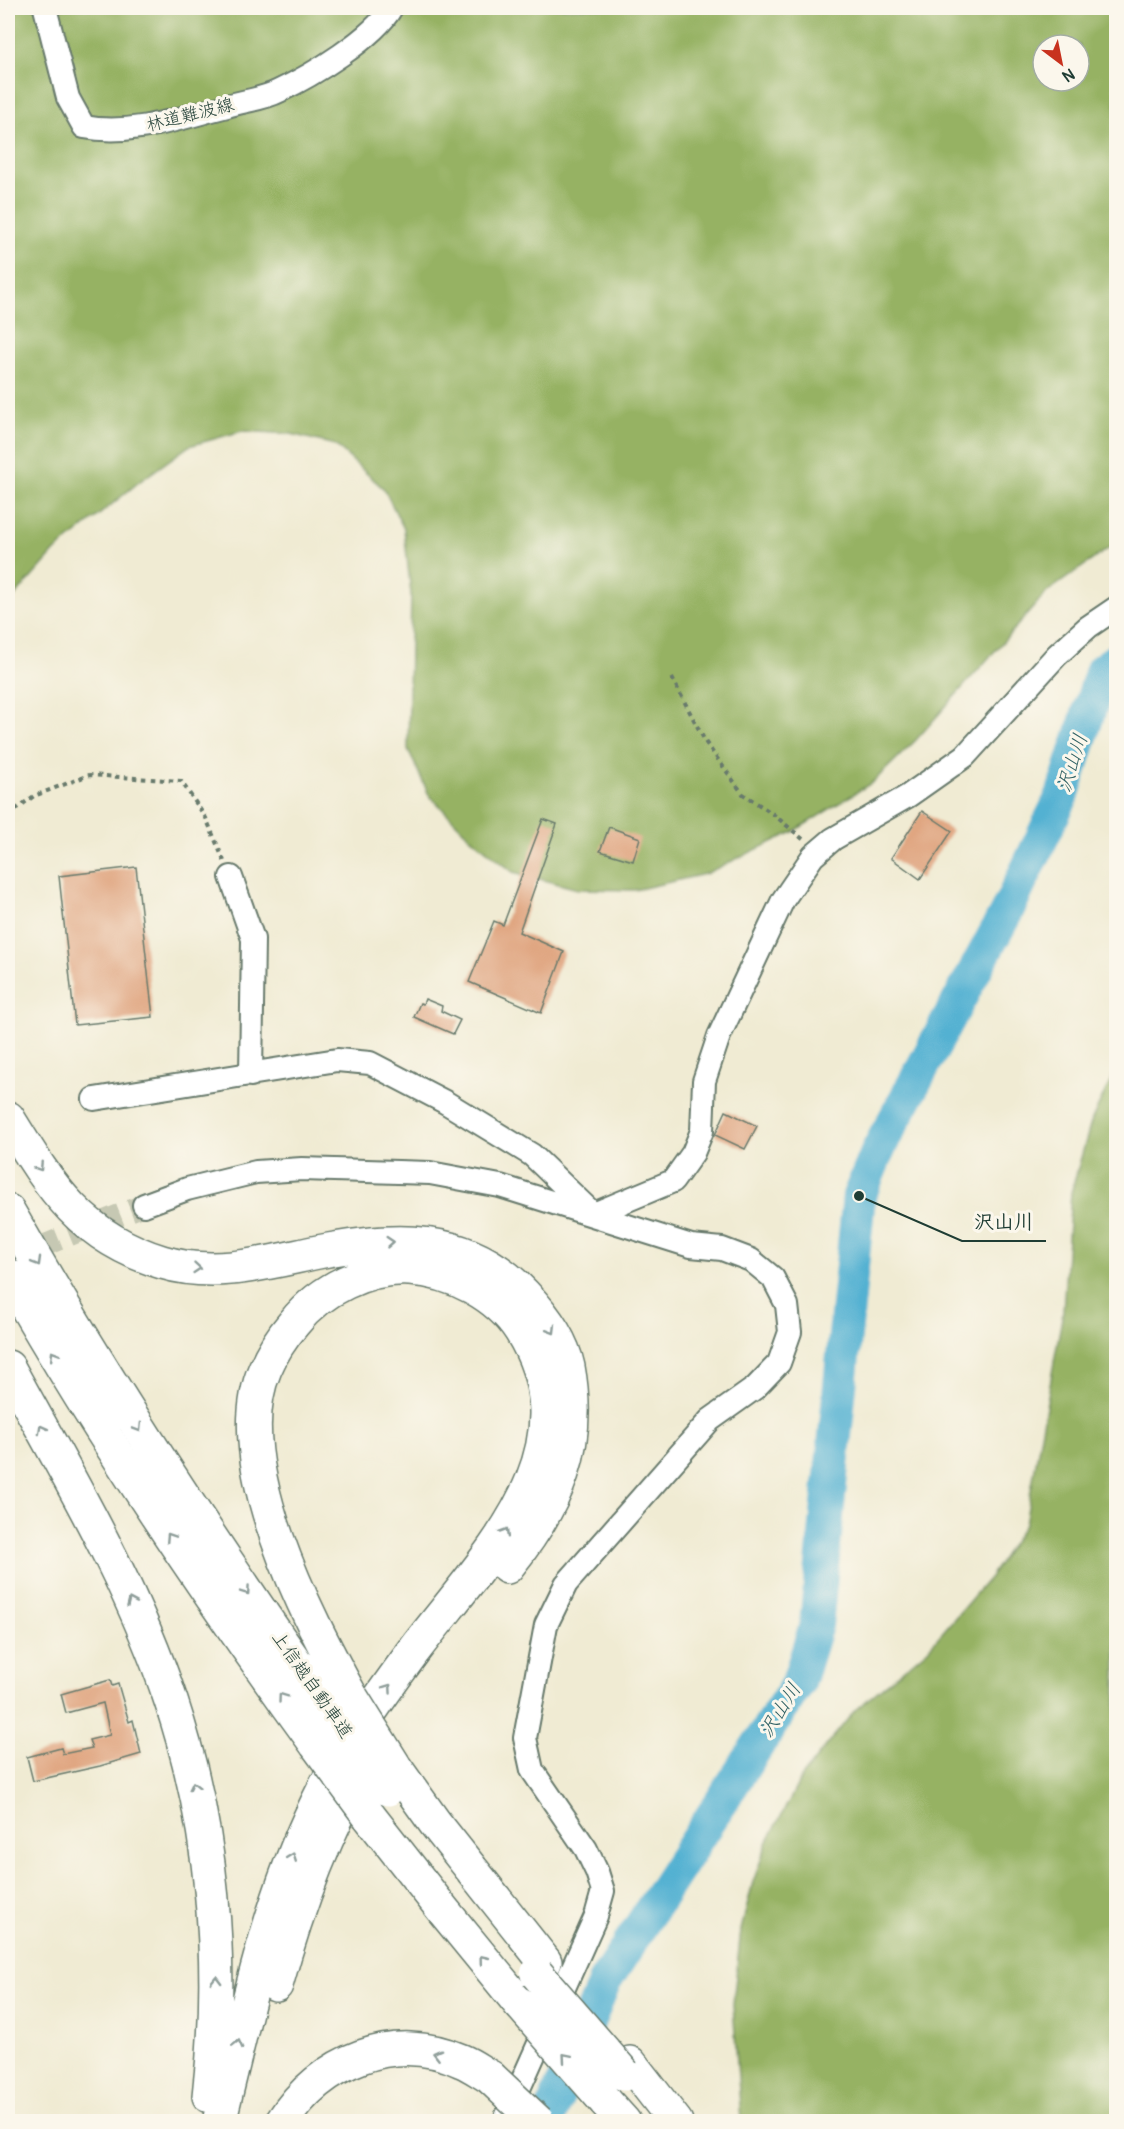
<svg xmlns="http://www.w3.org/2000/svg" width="1124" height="2129" font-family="Pangolin,'Klee One',sans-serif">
<rect width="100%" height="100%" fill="#fbf7ec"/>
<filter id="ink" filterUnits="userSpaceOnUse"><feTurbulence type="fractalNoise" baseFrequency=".0167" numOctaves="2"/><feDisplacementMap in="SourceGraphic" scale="12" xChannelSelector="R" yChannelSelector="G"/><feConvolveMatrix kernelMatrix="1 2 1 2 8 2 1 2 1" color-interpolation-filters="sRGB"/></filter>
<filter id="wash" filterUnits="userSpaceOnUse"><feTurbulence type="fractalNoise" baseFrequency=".008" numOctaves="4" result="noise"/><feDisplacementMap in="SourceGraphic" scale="24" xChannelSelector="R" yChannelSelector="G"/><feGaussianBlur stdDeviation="1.35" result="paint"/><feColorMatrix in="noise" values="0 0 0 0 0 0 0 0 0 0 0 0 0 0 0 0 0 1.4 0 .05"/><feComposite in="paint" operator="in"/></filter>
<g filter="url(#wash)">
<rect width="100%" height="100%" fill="#f0ebd3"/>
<path fill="#96b264" stroke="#5a784c" stroke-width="1.5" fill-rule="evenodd" d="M 8,8 L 1116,8 L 1116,543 L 1047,592 L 916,740 L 873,782 L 793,832 L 705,874 L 635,890 L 578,889 L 513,872 L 470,837 L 429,795 L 408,749 L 411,594 L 404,529 L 384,489 L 335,445 L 291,434 L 242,431 L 189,446 L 139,482 L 55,551 L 8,604 ZM 1043,45 L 1079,45 L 1079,81 L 1043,81 Z
M 1116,1070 L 1116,2121 L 741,2121 L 733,2004 L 741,1930 L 753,1882 L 767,1843 L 802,1776 L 855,1710 L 928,1649 L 990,1577 L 1025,1524 L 1063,1312 L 1071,1193 L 1092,1119 Z"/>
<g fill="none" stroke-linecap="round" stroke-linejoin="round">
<path stroke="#53b1d2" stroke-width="34" d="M 547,2122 L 605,1981 L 798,1683 L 816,1625 L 859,1196 L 879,1148 L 1006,913 L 1062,796 L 1102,670 L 1116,660"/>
</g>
<g id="blocks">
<path fill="#e0a681" d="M 922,811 L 952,831 L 920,879 L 891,858 Z
M 543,819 L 557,824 L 519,932 L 564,952 L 541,1013 L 469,982 L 494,921 L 503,925 Z
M 609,827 L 640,838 L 633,861 L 600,851 Z
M 136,867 L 153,1017 L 75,1025 L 59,876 Z
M 425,999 L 442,1006 L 441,1011 L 460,1020 L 453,1034 L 414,1017 L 420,1003 L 423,1004 Z
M 726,1111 L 757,1126 L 745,1149 L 715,1135 Z
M 110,1680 L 112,1686 L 118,1684 L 129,1722 L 133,1720 L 141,1754 L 100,1766 L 33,1781 L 27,1757 L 61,1748 L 63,1754 L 92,1748 L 89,1740 L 110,1735 L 103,1703 L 66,1713 L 61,1694 Z"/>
</g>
</g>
<g filter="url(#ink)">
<use href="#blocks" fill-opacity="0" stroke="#687a6c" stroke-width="1.5"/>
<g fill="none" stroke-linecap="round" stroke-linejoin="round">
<path stroke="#c6c8b3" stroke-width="22" stroke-dasharray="22 11" stroke-linecap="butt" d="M 8,1260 L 144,1205"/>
<g stroke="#687a6c" stroke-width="26">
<path id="minor" d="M 45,8 L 68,98 L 84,127 C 133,136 180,118 227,106 C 243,101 264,99 279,91 C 311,76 374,38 391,8
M 231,877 L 253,939 L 251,1075
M 94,1099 L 337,1060 L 370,1063 L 445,1102 L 532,1155 L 591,1212
M 144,1205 L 187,1189 L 256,1172 L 302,1169 L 430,1173 L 500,1186 L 691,1246 L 722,1249 L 751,1260 L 773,1278 L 787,1305 L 790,1332 L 779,1363 L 755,1388 L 710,1420 L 566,1584 L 546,1625 L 525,1738 L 532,1770 L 586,1849 L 597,1872 L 603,1891 L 596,1916 L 504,2122
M 594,1214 L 673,1181 L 693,1153 L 702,1131 L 704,1081 L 719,1036 L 783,900 L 813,856 L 833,839 L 908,796 L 965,756 L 1057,655 L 1088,627 L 1116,608"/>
</g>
<g stroke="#687a6c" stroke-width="36">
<path id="motorway" d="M 8,1118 C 50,1186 80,1237 162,1262 C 215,1278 265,1263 318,1252 C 393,1237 468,1233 524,1294 C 543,1314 562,1339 568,1367 C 583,1447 557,1505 507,1567
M 8,1211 C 108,1387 219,1554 336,1720
M 8,1275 C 101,1438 206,1593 316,1744
M 8,1367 C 67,1475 132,1583 171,1701 C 213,1827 225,1964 209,2096
M 395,1767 L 435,1823 L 545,1962
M 369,1816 L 443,1910 L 520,2004
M 276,1985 C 297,1909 324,1835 363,1767
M 630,2063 L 676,2122
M 605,2101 L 624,2122
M 219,2122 C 246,2013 268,1903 317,1803 C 343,1749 378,1699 413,1652 C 482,1560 597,1454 521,1331 C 498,1295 452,1271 409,1269 C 366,1267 321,1289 294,1323 C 282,1337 272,1352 265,1369 C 225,1461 308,1617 352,1698
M 282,2122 C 320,2061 394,2030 462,2061 C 472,2065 481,2072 490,2077"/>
</g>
<path stroke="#687a6c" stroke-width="4" stroke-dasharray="4.5 4.5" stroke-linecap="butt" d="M 672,678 L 706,743 L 743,794 L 773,814 L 804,840
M 8,815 L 34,796 L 89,775 L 181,781 L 206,818 L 224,861"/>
<use href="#minor" stroke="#fff" stroke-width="22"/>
<use href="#motorway" stroke="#fff" stroke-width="33"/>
<g stroke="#687a6c" stroke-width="36" stroke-linecap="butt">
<path id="motorway-bridge" d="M 352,1698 L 394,1765
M 336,1720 L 388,1789
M 316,1744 L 369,1816
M 537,1974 L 624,2074
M 520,2004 L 605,2101
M 490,2077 L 538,2122"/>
</g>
<use href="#motorway-bridge" stroke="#fff" stroke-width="33"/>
</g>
<defs><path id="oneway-chevron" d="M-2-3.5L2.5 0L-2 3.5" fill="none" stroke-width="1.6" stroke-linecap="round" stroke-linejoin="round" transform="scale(1.5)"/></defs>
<g stroke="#8f9e9a">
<use href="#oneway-chevron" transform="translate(39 1167) rotate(57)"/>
<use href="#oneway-chevron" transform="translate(390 1242) rotate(-4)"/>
<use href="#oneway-chevron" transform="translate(37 1262) rotate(60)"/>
<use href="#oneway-chevron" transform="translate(197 1268) rotate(5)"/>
<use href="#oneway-chevron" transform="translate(552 1330) rotate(59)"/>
<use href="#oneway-chevron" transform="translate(54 1355) rotate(-122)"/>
<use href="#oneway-chevron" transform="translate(138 1428) rotate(58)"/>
<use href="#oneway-chevron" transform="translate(42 1429) rotate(-119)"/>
<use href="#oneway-chevron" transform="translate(505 1532) rotate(-58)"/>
<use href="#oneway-chevron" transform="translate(170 1537) rotate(-123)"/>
<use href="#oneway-chevron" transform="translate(246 1591) rotate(55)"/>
<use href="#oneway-chevron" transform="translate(131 1602) rotate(-114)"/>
<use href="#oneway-chevron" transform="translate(388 1688) rotate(-55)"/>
<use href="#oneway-chevron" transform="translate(282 1697) rotate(-126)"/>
<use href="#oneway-chevron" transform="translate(194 1786) rotate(-103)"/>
<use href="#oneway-chevron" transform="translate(292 1857) rotate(-69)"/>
<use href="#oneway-chevron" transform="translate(483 1959) rotate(-129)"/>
<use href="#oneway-chevron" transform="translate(216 1980) rotate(-89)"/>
<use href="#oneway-chevron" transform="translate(238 2044) rotate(-76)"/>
<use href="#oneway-chevron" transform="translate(437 2054) rotate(-166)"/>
<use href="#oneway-chevron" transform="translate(566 2057) rotate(-131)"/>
</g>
</g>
<g text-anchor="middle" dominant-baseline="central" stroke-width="6" stroke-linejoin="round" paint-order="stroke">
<g font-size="18" fill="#1f3d34" stroke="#fbf7ec">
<text transform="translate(190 115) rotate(-14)">林道難波線</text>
<text transform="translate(312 1685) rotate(55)">上信越自動車道</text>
</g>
<g font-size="20" font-style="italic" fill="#2f6063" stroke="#fbf7ec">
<text transform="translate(1072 763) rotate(-72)">沢山川</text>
<text transform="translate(780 1710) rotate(-58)">沢山川</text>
</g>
</g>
<path fill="none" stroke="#1f3d34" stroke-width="2" d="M859 1196L962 1241H1046"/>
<circle fill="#1f3d34" stroke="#fbf7ec" stroke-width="2" cx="859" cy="1196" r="6"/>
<g font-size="20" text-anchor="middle" font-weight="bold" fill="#1f3d34" stroke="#fbf7ec" stroke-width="6" stroke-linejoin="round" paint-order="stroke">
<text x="1004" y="1229">沢山川</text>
</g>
<rect width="1124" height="2129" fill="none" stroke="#fbf7ec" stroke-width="30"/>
<g transform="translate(1061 63) rotate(148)"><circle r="28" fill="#fbf7ec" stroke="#a3ada2" stroke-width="1.5"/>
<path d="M0-4.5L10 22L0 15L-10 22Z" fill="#c8321e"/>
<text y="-9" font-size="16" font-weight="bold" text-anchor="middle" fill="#1f3d34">N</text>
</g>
</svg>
